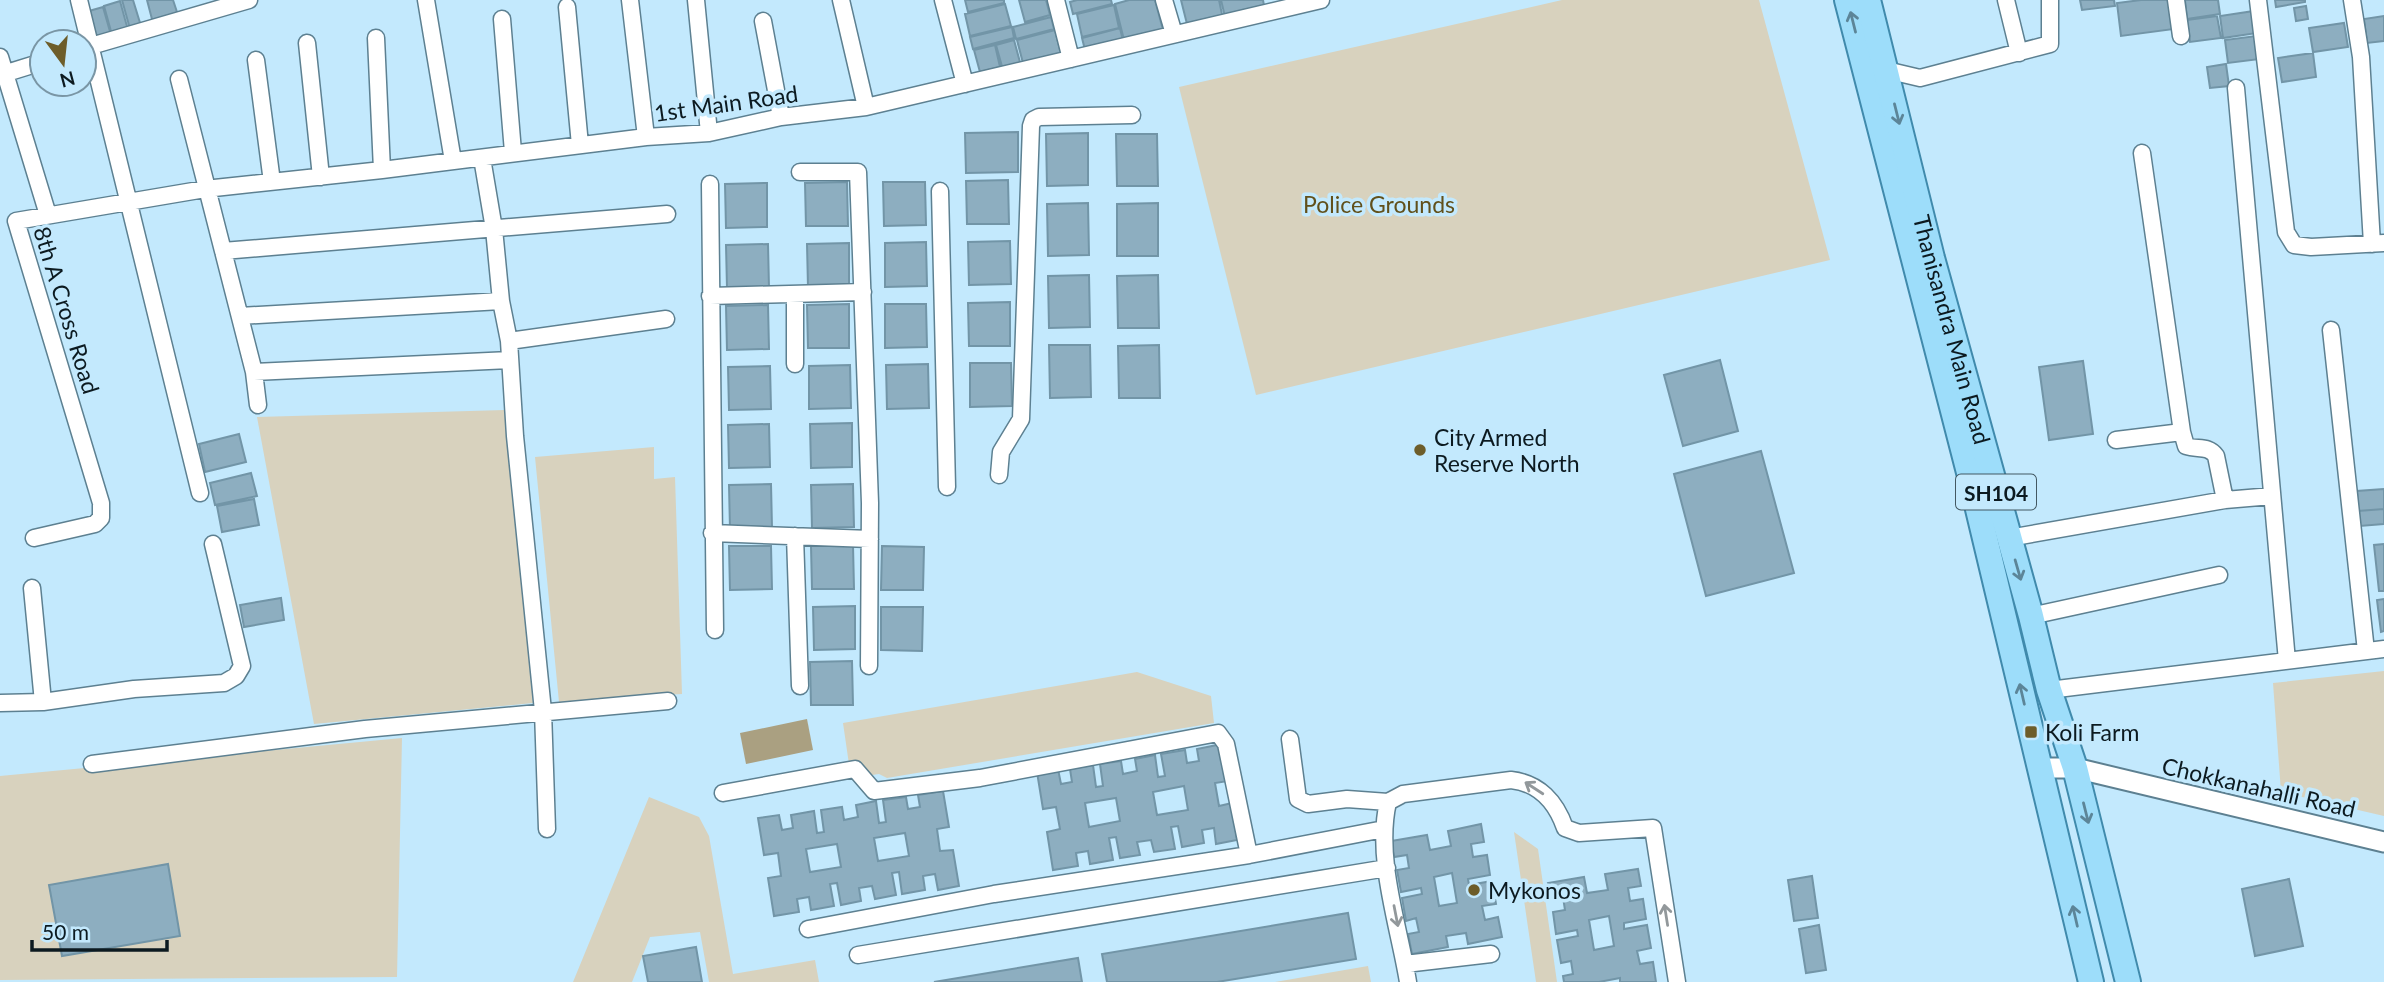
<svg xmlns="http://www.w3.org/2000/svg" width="2384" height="982" font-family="Lato,sans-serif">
<rect width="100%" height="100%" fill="#c3e9fd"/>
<path fill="#d8d2be" d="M 1562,0 L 1759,0 L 1830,260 L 1256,395 L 1179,87 Z
M 505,410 L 533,703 L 314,724 L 257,417 Z
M 654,447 L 654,479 L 675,477 L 682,694 L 559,702 L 535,457 Z
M 2384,671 L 2384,816 L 2281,792 L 2273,683 Z
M 1137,672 L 1211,696 L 1214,723 L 887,778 L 879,774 L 851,778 L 843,723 Z
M 402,738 L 397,977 L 0,980 L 0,776 Z
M 649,797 L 699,817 L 709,836 L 733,974 L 815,960 L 819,982 L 709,982 L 700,932 L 650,937 L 632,982 L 573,982 Z
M 1514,832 L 1538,849 L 1557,982 L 1536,982 Z
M 1368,966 L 1371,982 L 1275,982 Z"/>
<path fill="#aaa081" d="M 807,719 L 813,750 L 746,764 L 740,733 Z"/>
<path fill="#8daec0" stroke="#7295a7" stroke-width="2" fill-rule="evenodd" d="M 122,0 L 133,0 L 141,26 L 130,29 Z
M 147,0 L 173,0 L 178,15 L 153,23 Z
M 965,0 L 1004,0 L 1004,3 L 968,12 Z
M 1019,0 L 1046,0 L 1050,15 L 1025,22 Z
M 1077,0 L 1111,0 L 1112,4 L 1073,14 L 1070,2 Z
M 1129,0 L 1155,0 L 1163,30 L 1124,40 L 1115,4 Z
M 1181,0 L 1219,0 L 1223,19 L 1188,28 Z
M 1221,0 L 1263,0 L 1265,11 L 1226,21 Z
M 2080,0 L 2114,0 L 2115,6 L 2082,10 Z
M 2141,0 L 2170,0 L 2174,29 L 2121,36 L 2117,3 Z
M 2185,0 L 2218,0 L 2220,14 L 2187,19 Z
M 2275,0 L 2305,0 L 2305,2 L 2276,7 Z
M 120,1 L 128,30 L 112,35 L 104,6 Z
M 1005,4 L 1011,26 L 970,36 L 965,14 Z
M 1114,5 L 1119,28 L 1082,37 L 1077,14 Z
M 2306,6 L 2308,19 L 2296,21 L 2294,8 Z
M 103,7 L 111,35 L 97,39 L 89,11 Z
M 2254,11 L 2257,33 L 2223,38 L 2220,16 Z
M 2217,16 L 2221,38 L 2190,42 L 2187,20 Z
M 2384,16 L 2384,41 L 2367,43 L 2364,19 Z
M 1051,17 L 1054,29 L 1016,39 L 1013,27 Z
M 2344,23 L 2348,47 L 2313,52 L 2309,28 Z
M 1012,27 L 1014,38 L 973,49 L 970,37 Z
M 1120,28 L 1123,41 L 1085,50 L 1082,38 Z
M 1055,30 L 1061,54 L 1023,63 L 1017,40 Z
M 2256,36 L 2260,59 L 2228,63 L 2225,40 Z
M 1014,40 L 1021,66 L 1003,70 L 996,45 Z
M 995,45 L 1000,67 L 980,72 L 974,50 Z
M 2313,53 L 2316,77 L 2282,82 L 2278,58 Z
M 2226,64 L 2229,86 L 2210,88 L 2207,67 Z
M 1018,132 L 1018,172 L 966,173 L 965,133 Z
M 1088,133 L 1088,185 L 1047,186 L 1046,134 Z
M 1116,134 L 1157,134 L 1158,186 L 1117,186 Z
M 1008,180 L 1009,224 L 967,224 L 966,181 Z
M 847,182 L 848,226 L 806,226 L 805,183 Z
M 883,182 L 925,182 L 926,225 L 884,226 Z
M 767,183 L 767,227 L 726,228 L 725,184 Z
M 1088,203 L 1089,255 L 1048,256 L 1047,204 Z
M 1158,203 L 1158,256 L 1117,256 L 1117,204 Z
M 1010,241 L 1011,284 L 969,285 L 968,242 Z
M 926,242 L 927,286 L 885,287 L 885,243 Z
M 849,243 L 849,286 L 808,287 L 807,244 Z
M 768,244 L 769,288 L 727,288 L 726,245 Z
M 1089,275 L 1090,327 L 1049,328 L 1048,276 Z
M 1158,275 L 1159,328 L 1118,328 L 1117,276 Z
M 1010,302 L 1010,346 L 969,346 L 968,303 Z
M 849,304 L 849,348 L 808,348 L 807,305 Z
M 885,304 L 926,304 L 927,347 L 885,348 Z
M 768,305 L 769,349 L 727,350 L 726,306 Z
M 1049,345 L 1090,345 L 1091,397 L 1050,398 Z
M 1159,345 L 1160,398 L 1119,398 L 1118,346 Z
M 1720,360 L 1738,431 L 1683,446 L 1664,375 Z
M 2083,361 L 2093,434 L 2049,440 L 2039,367 Z
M 970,363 L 1011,363 L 1012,406 L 970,407 Z
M 928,364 L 929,408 L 887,409 L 886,365 Z
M 850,365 L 851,408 L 809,409 L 809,366 Z
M 770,366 L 771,409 L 729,410 L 728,367 Z
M 852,423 L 852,467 L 811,468 L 810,424 Z
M 769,424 L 770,467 L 729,468 L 728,425 Z
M 239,434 L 246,462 L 205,472 L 199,444 Z
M 1761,451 L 1794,573 L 1706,596 L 1674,474 Z
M 251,473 L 257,496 L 215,505 L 210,483 Z
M 771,484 L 772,528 L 730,529 L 729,485 Z
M 853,484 L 854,527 L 812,528 L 811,485 Z
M 2384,489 L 2384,509 L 2358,511 L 2357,491 Z
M 254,499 L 259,525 L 222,532 L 217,506 Z
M 2384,509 L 2384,524 L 2360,526 L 2358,511 Z
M 2384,544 L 2384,591 L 2379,591 L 2374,545 Z
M 853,545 L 854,589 L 812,589 L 811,546 Z
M 729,546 L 771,546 L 772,589 L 730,590 Z
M 882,546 L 924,547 L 923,590 L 881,590 Z
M 281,598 L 284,620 L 244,627 L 240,605 Z
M 2384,599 L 2384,631 L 2381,632 L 2377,600 Z
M 855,606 L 855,649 L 814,650 L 813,607 Z
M 881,607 L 923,607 L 922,651 L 881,650 Z
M 852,661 L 853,705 L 811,705 L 810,662 Z
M 1222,744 L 1228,781 L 1215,783 L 1219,806 L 1232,803 L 1237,840 L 1216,844 L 1214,828 L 1202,830 L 1204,843 L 1182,847 L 1178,826 L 1171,827 L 1175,849 L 1154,852 L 1151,840 L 1137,842 L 1140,855 L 1120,858 L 1116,837 L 1109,838 L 1113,860 L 1090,864 L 1088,851 L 1076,853 L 1078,866 L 1053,870 L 1047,832 L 1060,829 L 1056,807 L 1043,809 L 1037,772 L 1058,769 L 1061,784 L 1072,782 L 1070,769 L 1093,765 L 1096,787 L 1103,786 L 1100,764 L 1121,761 L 1123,774 L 1137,771 L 1135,759 L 1155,755 L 1158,777 L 1165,776 L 1161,754 L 1185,750 L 1187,763 L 1199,761 L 1197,749 ZM 1184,786 L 1188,810 L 1157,815 L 1153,792 ZM 1116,798 L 1120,821 L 1089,827 L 1085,803 Z
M 943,791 L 949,827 L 937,829 L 940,851 L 953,850 L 959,886 L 938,890 L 935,874 L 923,876 L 925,890 L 902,894 L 899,872 L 892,873 L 896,895 L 875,899 L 872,886 L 859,888 L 861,901 L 841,905 L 837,883 L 830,884 L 834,906 L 811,910 L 809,897 L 797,899 L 799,912 L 774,916 L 768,878 L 781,876 L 778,853 L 764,855 L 758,818 L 779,815 L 782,830 L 793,828 L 791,815 L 814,811 L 817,833 L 824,832 L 821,810 L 842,807 L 844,820 L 858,817 L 856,805 L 876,801 L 879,823 L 886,822 L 883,800 L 906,797 L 908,809 L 920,807 L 918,795 ZM 905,833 L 909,856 L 878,861 L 874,838 ZM 837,844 L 841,867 L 810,872 L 806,849 Z
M 1481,824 L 1484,842 L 1471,844 L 1473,857 L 1487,855 L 1490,875 L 1468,879 L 1469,885 L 1492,881 L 1496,904 L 1482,906 L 1485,920 L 1498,917 L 1502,937 L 1468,944 L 1466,933 L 1446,936 L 1448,947 L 1412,954 L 1408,934 L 1419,932 L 1416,918 L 1406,921 L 1402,898 L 1422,894 L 1421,888 L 1401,892 L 1397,870 L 1409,868 L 1407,855 L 1394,857 L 1391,841 L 1427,835 L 1430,850 L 1451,846 L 1448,831 ZM 1452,873 L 1457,903 L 1439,906 L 1434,877 Z
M 168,864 L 180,936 L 62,956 L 49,885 Z
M 1638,869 L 1641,886 L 1628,888 L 1630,901 L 1643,899 L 1646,919 L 1624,923 L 1624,929 L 1647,925 L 1651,948 L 1637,951 L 1640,964 L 1653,962 L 1656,982 L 1620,982 L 1620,978 L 1599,982 L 1564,982 L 1563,976 L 1573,974 L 1571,961 L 1561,963 L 1557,940 L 1578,936 L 1577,930 L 1556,934 L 1553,912 L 1565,910 L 1563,897 L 1551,898 L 1548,883 L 1584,877 L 1587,893 L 1608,890 L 1605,874 ZM 1609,916 L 1614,946 L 1594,950 L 1589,920 Z
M 1812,876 L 1818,918 L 1794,921 L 1788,880 Z
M 2289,879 L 2303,946 L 2255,956 L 2242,889 Z
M 1348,913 L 1356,959 L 1217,982 L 1107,982 L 1102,954 Z
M 1819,925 L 1826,970 L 1806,973 L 1799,929 Z
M 696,947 L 702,982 L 648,982 L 643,956 Z
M 1078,958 L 1082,982 L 934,982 Z"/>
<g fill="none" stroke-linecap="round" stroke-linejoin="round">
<g stroke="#5d8091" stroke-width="19">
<path id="minor" d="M 79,0 L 200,493
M 426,0 L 453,161
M 630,0 L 646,137
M 696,0 L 709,133
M 841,0 L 866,107
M 943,0 L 965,84
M 1056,0 L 1071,59
M 1164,0 L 1174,34
M 2006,0 L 2019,53
M 2176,0 L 2181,36
M 2258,0 L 2286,232 L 2294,245 L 2311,247 L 2384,243
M 2352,0 L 2361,57 L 2372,244
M 567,7 L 580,145
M 502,19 L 513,152
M 763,21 L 781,117
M 376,38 L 382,170
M 307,43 L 321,177
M 84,48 L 249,0
M 0,57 L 48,215
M 256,60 L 272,182
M 1886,70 L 1920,78 L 2050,44 L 2050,0
M 0,75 L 42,62
M 179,79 L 254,372 L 258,405
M 2236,88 L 2287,661
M 482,158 L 494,229 L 501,301 L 509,341 L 515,436 L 543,711 L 547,829
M 800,172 L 858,172 L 870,503 L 869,666
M 710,184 L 715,630
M 940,191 L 947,487
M 223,251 L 667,214
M 795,294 L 795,364
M 710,296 L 863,292
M 240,316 L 501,301
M 2331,330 L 2366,651
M 509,341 L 666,319
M 254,372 L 510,360
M 2182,432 L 2186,446 C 2198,450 2208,445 2216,456 L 2225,500
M 2116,440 L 2182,432 L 2142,153
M 999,475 L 1001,452 L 1021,419 L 1031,126 L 1033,120 L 1039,117 L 1132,115
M 712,533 L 870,539
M 795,536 L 800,686
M 34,538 L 95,524 L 101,518 L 101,503 L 16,221 L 205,189 L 382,170 L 646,137 L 709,133 L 781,117 L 866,107 L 1321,0
M 2009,538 L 2225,500 L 2272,496
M 32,588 L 43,702
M 2031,616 L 2219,575
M 2049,690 L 2384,649
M 0,703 L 43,702 L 134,689 L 224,683 L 236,676 L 242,666 L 213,544
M 1290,739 L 1298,799 L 1308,804 L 1347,799 L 1388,802
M 92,764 L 365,729 L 668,701
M 723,793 L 855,769 L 874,791 L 980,778 L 1218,733 L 1226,744 L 1249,855 L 1384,829
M 808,929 L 994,894 L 1249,855
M 858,955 L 1387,868
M 1405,964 L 1491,954
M 1408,982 C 1399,926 1375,858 1388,802 L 1403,794 L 1511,780 C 1539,783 1556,802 1565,828 L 1579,833 L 1653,828 L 1677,982"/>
</g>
<g stroke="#5d8091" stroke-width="23">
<path id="tertiary" d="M 2040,768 L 2075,768 L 2384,842"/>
</g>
<g stroke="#408aac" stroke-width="28">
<g id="primary">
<path d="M 1847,0 L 1972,484 L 2091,982"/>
<path id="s1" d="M 1868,0 L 1932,258 L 2031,616 L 2049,690 L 2075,768 L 2128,982"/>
</g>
</g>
<use href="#minor" stroke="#fff" stroke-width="16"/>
<use href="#tertiary" stroke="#fff" stroke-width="19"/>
<use href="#primary" stroke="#9dddfa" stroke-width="24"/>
</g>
<defs><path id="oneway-shaft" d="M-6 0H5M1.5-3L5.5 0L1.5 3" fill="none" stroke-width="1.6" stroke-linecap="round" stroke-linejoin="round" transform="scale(1.75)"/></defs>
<g stroke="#5c8598">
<use href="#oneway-shaft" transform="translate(1853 22) rotate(-104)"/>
<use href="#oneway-shaft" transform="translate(1897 114) rotate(76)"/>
<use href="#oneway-shaft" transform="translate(2018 570) rotate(74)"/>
<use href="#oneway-shaft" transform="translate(2022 694) rotate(-103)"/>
<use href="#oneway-shaft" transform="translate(2086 813) rotate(76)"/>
<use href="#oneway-shaft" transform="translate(2075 916) rotate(-103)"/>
</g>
<g stroke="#92989b">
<use href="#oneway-shaft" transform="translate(1534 788) rotate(-147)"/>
<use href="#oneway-shaft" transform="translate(1666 915) rotate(-99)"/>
<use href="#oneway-shaft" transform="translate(1396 916) rotate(79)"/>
</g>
<g fill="#6d5d2a" stroke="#c3e9fd" stroke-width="2.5">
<circle cx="1420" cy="450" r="7"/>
<rect x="2024" y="725" width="14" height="14" rx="3.5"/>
<circle cx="1474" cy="890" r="7"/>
</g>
<g text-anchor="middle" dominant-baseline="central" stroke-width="7" stroke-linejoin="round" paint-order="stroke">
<rect fill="#c3e9fd" stroke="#435862" stroke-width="2" x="1956" y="474.5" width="80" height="35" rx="5"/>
<g font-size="21" font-weight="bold" fill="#0c1a20">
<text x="1996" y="492">SH104</text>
</g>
<g font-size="23" fill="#0c1a20" stroke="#c3e9fd">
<text transform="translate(726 103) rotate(-8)">1st Main Road</text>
<text transform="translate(67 310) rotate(73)">8th A Cross Road</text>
<text stroke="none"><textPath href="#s1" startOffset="340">Thanisandra Main Road</textPath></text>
<text transform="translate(2259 787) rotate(13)">Chokkanahalli Road</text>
</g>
<g font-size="23" fill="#61501b" stroke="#c3e9fd">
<text x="1379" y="204">Police Grounds</text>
</g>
<g font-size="23" fill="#0c1a20" stroke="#c3e9fd" text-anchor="start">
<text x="1434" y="437">City Armed<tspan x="1434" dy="26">Reserve North</tspan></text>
<text x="2045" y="732">Koli Farm</text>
<text x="1488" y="890">Mykonos</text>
</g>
</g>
<g transform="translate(63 63) rotate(165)"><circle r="33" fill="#c3e9fd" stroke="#7a96a5" stroke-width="2"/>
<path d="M0-5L12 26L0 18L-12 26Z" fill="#6d5d2a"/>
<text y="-10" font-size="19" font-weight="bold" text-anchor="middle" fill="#0c1a20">N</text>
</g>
<path d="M32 940v10h135v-10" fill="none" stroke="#0c1a20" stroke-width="3.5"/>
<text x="42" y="940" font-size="21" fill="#0c1a20" stroke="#c3e9fd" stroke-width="5" paint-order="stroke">50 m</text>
</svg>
